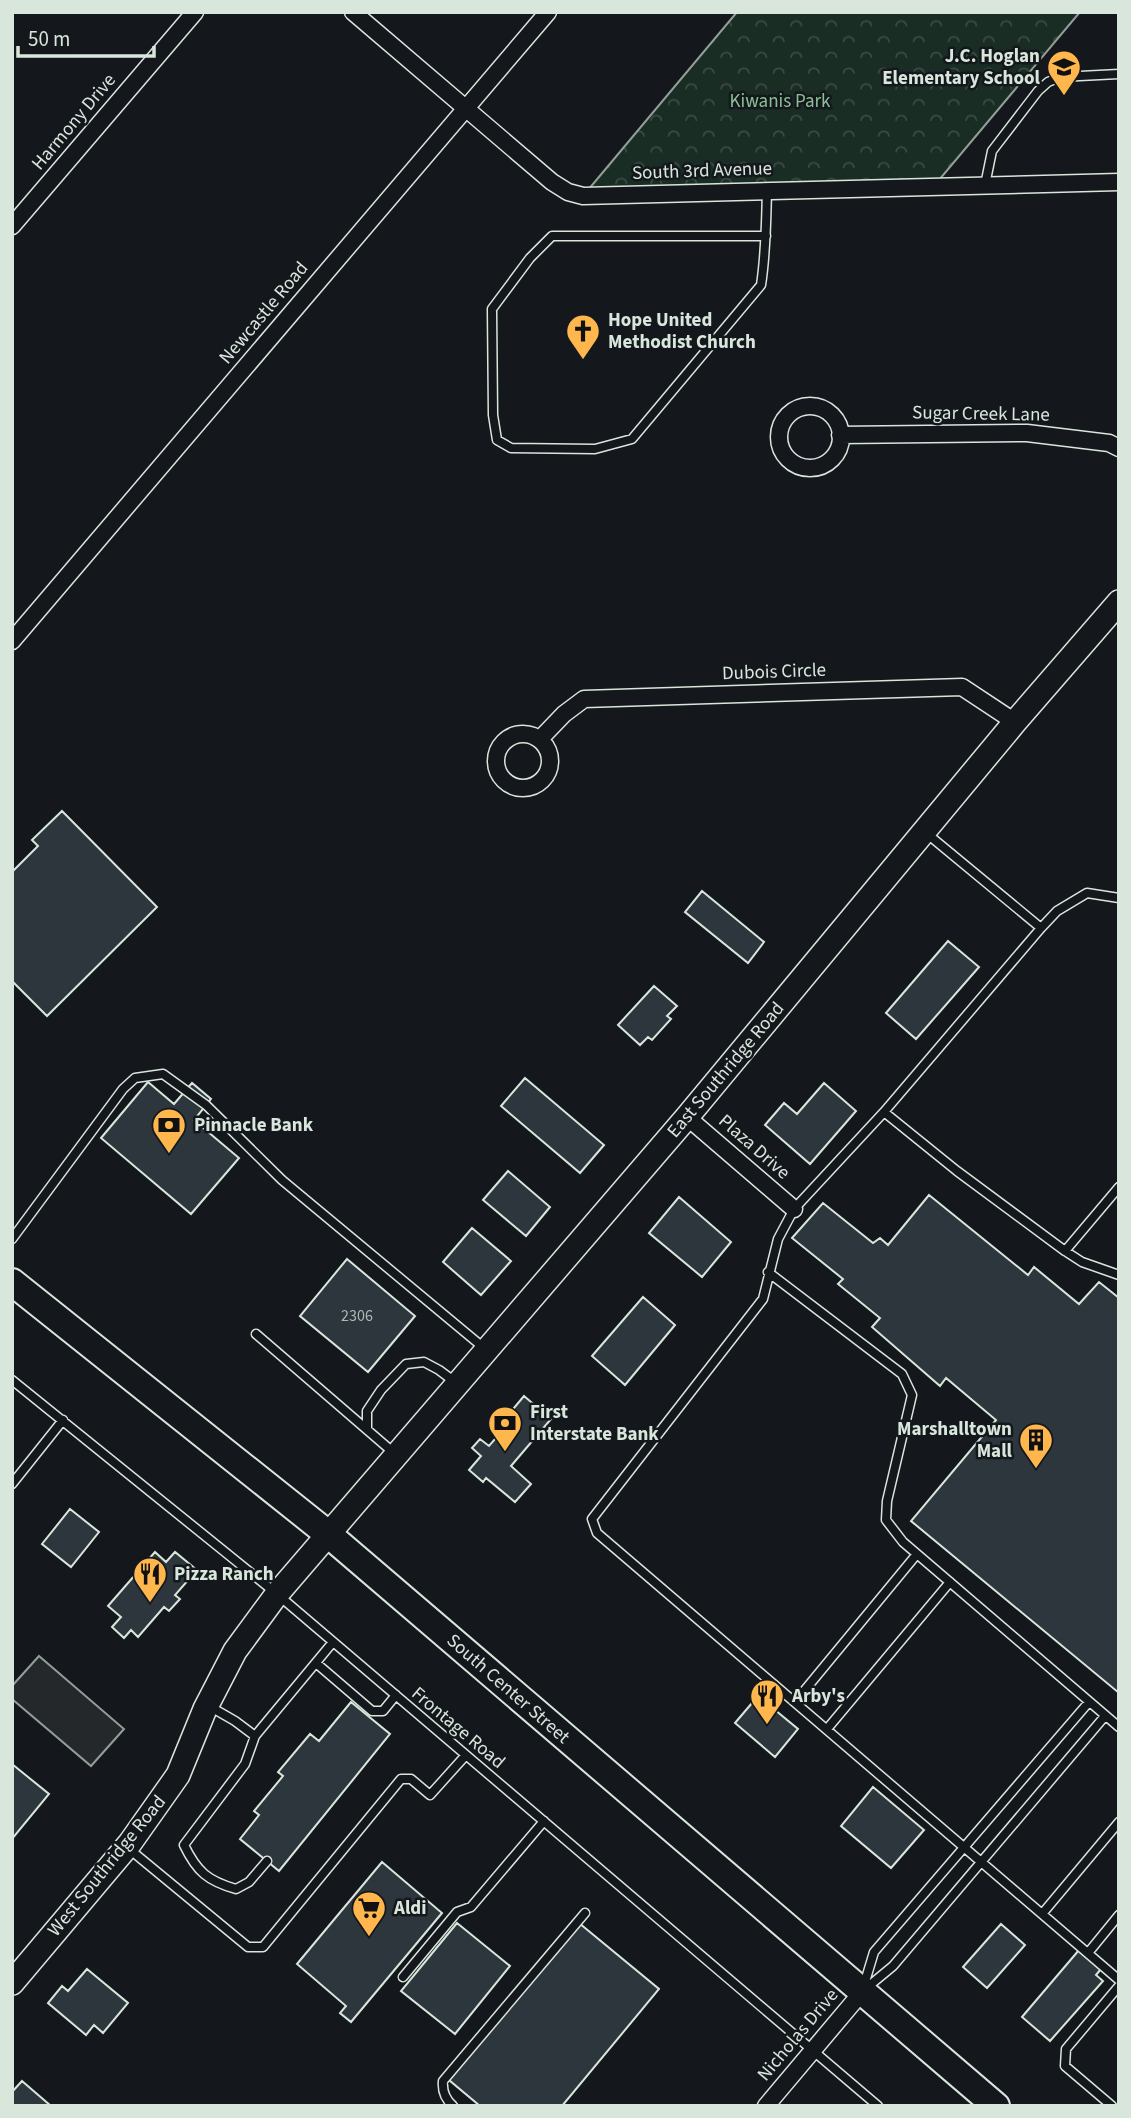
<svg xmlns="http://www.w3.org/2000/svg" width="1131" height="2118" font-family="'Source Sans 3',sans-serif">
<defs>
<pattern id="forest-crowns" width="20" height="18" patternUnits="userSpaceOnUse" patternTransform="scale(1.75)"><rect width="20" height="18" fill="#1a2d24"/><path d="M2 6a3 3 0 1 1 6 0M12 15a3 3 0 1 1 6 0" fill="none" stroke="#3b4b43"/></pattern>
</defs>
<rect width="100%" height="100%" fill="#14181c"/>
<path fill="url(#forest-crowns)" stroke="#939e99" stroke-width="2" d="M 737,12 L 1080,12 L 934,186 L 583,196 Z"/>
<path fill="#24282b" stroke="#939e99" stroke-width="2" d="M 39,1656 L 124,1729 L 91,1766 L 12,1699 L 12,1686 Z"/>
<path fill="#2c363c" stroke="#d8e6dc" stroke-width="2" d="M 62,811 L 157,907 L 47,1016 L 12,981 L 12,872 L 38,846 L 32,840 Z
M 702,891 L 764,942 L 748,963 L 685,912 Z
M 948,941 L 979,967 L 916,1039 L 886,1013 Z
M 654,986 L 677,1006 L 667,1016 L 671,1019 L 652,1040 L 648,1037 L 640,1045 L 618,1025 Z
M 525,1078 L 604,1145 L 580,1173 L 501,1106 Z
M 148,1082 L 174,1104 L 192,1083 L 211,1099 L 194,1120 L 239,1158 L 191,1214 L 101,1138 Z
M 824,1083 L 856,1111 L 810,1164 L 765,1125 L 784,1103 L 797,1114 Z
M 508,1171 L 550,1207 L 526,1236 L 483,1200 Z
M 929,1195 L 1028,1275 L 1034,1267 L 1079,1304 L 1099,1282 L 1119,1298 L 1119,1693 L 911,1521 L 996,1420 L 946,1378 L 940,1386 L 872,1327 L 880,1318 L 838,1284 L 843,1279 L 792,1238 L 823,1203 L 873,1243 L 880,1238 L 888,1245 Z
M 679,1197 L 731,1242 L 702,1277 L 649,1233 Z
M 472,1228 L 511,1261 L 481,1295 L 443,1262 Z
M 347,1259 L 415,1316 L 368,1372 L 300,1316 Z
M 643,1297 L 675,1325 L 625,1385 L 592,1356 Z
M 524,1396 L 551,1419 L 511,1466 L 531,1484 L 515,1502 L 486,1478 L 483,1482 L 469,1470 L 481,1456 L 472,1448 L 480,1439 L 489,1446 L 503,1430 L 498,1427 Z
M 70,1509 L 99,1532 L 71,1567 L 42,1544 Z
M 155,1552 L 166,1562 L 175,1552 L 197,1570 L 175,1595 L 180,1599 L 169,1611 L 164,1607 L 138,1637 L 131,1630 L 124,1638 L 112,1627 L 121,1617 L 108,1606 Z
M 758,1696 L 798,1729 L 775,1757 L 735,1723 Z
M 351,1702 L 390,1734 L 279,1871 L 240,1839 L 259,1815 L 254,1811 L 283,1776 L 278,1772 L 310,1734 L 319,1741 Z
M 12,1764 L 49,1794 L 12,1839 Z
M 873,1787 L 924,1830 L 891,1868 L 841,1826 Z
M 382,1862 L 442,1913 L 351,2022 L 340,2013 L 346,2006 L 297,1964 Z
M 457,1923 L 510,1966 L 455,2034 L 401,1991 Z
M 579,1923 L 659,1989 L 562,2106 L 480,2106 L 449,2080 Z
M 1001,1924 L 1025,1945 L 987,1988 L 963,1967 Z
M 1079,1950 L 1101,1969 L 1096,1975 L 1103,1981 L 1050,2041 L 1022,2017 Z
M 87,1969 L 128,2003 L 103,2033 L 94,2025 L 86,2035 L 48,2003 L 62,1986 L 68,1991 Z
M 22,2081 L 51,2106 L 12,2106 L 12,2092 Z"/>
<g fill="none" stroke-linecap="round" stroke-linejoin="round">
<g stroke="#d8e6dc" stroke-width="11">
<path id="lane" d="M 985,185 L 992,151 L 1038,91 L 1048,82 L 1060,77 L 1119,74
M 766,236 L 552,236 L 530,258 L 492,309 L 493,415 L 497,440 L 511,448 L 595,449 L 632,439 L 761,285 C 766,253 766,223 767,191
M 1041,928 L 1057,911 L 1087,893 L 1119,898
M 884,1112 L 1041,928 L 925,832
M 12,1239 L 123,1089 L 135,1078 L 163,1074 L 206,1105 L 282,1180 L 484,1348
M 1065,1251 L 1119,1187
M 768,1272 L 902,1374 L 912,1395 L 887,1501 L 886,1520 L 903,1542 L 1119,1727
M 1119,1275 L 1082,1262 L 1065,1251 L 957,1171 L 884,1112 L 794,1209 L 778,1239 L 763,1299 L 592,1519 L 597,1533 L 1119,1980
M 256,1334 L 394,1453
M 12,1380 L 277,1594 L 878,2106
M 367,1428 L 367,1411 L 381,1390 L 406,1364 L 424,1362 L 439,1370 L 455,1382
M 12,1484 L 63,1420
M 316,1663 L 372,1711 L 383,1711 L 396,1695
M 795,1702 L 917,1554
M 209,1706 L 235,1721 L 255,1736 L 333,1642
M 827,1729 L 950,1582
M 255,1736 L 245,1764 L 184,1845 C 197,1872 208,1881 236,1889 L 249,1882 L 267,1861
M 128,1848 L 248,1947 L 263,1947 L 401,1779 L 411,1779 L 430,1795 L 466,1755
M 1042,1914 L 1119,1822
M 1088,1953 L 1119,1915
M 403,1977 L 457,1912 L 471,1907 L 544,1821
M 864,1985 L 874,1952 L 1089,1702
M 864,1990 L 893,1966 L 1105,1716
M 453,2106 C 445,2099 442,2091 443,2081 L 585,1913
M 1112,2106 L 1065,2066 L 1066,2049 L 1119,1986"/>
</g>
<g stroke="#d8e6dc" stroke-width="19">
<path id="street" d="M 353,12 L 552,182 L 568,192 L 583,196 L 1119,182
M 12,226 L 195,12
M779 437a31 31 0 1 1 62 0a31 31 0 1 1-62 0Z
M 840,435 L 1027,433 L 1109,443 L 1119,448
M 12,641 L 548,12
M496 761a27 27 0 1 1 54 0a27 27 0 1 1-54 0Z
M 540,739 L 564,714 L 584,699 L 962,687 L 1015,722
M 687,1117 L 794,1209
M 766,2106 L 862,1992"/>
</g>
<g stroke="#d8e6dc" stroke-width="26">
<path id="secondary" d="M 12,1983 L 130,1843 L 178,1775 L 205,1709 L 235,1651 L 277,1594 L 687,1117 L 1015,722 L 1119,602"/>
</g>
<g stroke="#d8e6dc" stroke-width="30">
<path id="primary" d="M 12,1282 L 328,1534 L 996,2106"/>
</g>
<use href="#lane" stroke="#14181c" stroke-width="8"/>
<use href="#street" stroke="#14181c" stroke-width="16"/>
<use href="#secondary" stroke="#14181c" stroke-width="23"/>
<use href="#primary" stroke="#14181c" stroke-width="26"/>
</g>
<defs>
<g id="school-pin" transform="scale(1.75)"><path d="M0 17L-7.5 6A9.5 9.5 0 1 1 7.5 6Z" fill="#ffb74d" stroke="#14181c"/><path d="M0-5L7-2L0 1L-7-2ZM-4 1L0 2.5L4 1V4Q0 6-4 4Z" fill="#111"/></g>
<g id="church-pin" transform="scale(1.75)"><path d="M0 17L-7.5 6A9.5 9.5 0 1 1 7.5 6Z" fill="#ffb74d" stroke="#14181c"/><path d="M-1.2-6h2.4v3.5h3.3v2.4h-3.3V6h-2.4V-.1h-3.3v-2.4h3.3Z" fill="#111"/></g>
<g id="bank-pin" transform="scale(1.75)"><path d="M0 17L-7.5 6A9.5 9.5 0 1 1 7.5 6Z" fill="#ffb74d" stroke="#14181c"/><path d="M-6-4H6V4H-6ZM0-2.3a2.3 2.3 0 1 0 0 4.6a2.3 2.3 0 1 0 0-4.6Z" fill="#111"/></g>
<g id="building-pin" transform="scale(1.75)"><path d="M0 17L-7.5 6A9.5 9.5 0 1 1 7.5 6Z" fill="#ffb74d" stroke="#14181c"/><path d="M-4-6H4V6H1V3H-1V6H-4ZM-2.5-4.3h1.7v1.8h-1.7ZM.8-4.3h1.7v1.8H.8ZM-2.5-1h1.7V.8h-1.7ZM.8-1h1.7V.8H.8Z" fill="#111"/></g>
<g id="restaurant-pin" transform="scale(1.75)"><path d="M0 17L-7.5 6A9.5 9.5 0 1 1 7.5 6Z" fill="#ffb74d" stroke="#14181c"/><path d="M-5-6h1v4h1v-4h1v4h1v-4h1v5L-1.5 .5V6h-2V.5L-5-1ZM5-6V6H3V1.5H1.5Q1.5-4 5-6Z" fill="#111"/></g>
<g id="supermarket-pin" transform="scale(1.75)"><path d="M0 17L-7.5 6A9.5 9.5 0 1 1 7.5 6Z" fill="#ffb74d" stroke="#14181c"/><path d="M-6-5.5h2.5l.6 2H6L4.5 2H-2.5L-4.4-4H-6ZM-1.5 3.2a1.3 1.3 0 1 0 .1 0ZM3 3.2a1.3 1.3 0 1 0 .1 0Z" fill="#111"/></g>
</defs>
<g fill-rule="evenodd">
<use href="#school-pin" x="1064" y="67"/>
<use href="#church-pin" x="583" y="331"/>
<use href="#bank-pin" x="169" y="1125"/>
<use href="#bank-pin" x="505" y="1423"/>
<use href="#building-pin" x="1036" y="1440"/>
<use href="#restaurant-pin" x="150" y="1574"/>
<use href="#restaurant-pin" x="767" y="1696"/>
<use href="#supermarket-pin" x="369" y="1908"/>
</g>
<g text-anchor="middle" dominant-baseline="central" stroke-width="5" stroke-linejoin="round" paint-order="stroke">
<g font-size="16" fill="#adbab4">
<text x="357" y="1316">2306</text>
</g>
<g font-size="19" font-weight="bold" fill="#d8e6dc" stroke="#14181c" text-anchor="start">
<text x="1040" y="56" text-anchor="end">J.C. Hoglan<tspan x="1040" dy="22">Elementary School</tspan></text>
<text x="608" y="320">Hope United<tspan x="608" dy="22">Methodist Church</tspan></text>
<text x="194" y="1125">Pinnacle Bank</text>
<text x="530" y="1412">First<tspan x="530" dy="22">Interstate Bank</tspan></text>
<text x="1012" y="1429" text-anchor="end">Marshalltown<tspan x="1012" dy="22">Mall</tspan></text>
<text x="174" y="1574">Pizza Ranch</text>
<text x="792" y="1696">Arby's</text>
<text x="394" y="1908">Aldi</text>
</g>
<g font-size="19" fill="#8ac095" stroke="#14181c">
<text x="780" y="101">Kiwanis Park</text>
</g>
<g font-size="19" fill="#d8e6dc" stroke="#14181c">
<text transform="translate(74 122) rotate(-50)">Harmony Drive</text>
<text transform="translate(702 171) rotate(-2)">South 3rd Avenue</text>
<text transform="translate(264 313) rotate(-50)">Newcastle Road</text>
<text transform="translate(981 414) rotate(1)">Sugar Creek Lane</text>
<text transform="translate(774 672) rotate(-2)">Dubois Circle</text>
<text transform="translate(726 1070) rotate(-50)">East Southridge Road</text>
<text transform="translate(754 1147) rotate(41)">Plaza Drive</text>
<text transform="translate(508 1689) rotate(41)">South Center Street</text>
<text transform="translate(458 1728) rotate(40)">Frontage Road</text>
<text transform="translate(107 1866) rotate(-51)">West Southridge Road</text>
<text transform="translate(798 2035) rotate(-50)">Nicholas Drive</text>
</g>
</g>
<rect width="1131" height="2118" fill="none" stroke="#d8e6dc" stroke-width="28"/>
<path d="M18 46v10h136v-10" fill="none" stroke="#d8e6dc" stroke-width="3.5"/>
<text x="28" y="46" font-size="21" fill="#d8e6dc" stroke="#14181c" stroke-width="5" paint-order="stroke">50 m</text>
</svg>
